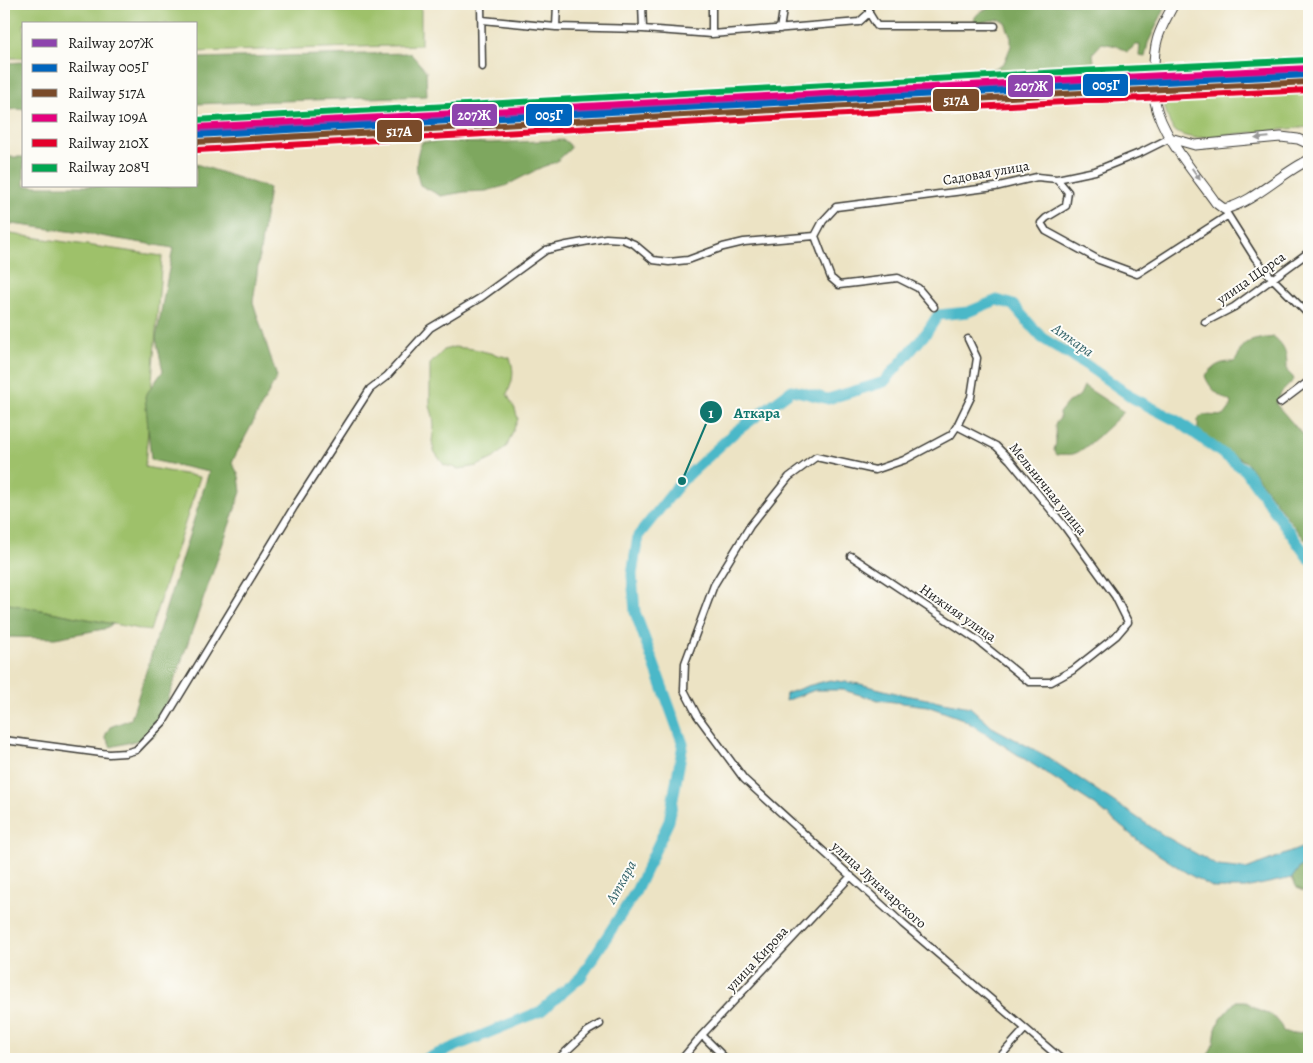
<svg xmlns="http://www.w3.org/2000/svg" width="1313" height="1063" font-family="Alegreya,serif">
<rect width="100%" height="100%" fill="#fdfcf7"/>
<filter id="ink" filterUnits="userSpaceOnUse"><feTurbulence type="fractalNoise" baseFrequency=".02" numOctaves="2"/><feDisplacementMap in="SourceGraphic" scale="10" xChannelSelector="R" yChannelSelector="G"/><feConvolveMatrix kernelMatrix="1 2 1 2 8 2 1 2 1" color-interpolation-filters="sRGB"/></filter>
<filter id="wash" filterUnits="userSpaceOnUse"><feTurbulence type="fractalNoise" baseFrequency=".0096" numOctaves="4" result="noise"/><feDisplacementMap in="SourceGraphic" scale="20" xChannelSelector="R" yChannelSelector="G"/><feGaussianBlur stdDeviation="1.12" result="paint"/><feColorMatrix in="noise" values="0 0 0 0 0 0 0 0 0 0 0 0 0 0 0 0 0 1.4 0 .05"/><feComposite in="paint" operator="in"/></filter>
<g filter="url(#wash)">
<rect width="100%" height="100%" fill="#ece3c4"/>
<path fill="#9ec16a" stroke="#5d6e43" d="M 4,4 L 421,4 L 421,45 L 196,52 L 196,24 L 24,24 L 24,58 L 4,58 Z
M 1309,80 L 1309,127 L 1195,138 C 1170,134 1171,127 1164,105 L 1170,104 L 1174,97 L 1169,90 L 1162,89 L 1162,86 Z
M 4,233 L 162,256 L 145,467 L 200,477 L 150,631 L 4,603 Z
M 454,347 L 474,349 L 510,358 C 515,372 513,381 507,394 L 515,409 L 518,419 L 507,446 L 494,458 L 477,466 L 459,469 L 444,465 L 434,451 L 432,441 L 434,427 L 433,416 L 430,406 L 430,364 L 444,350 Z"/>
<path fill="#7ea75e" stroke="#4d623d" d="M 995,4 L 1167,4 L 1148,43 L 1145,57 L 1139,56 L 1140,45 L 1136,45 L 1127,52 L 1117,46 L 1102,43 L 1093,53 L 1094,62 L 1091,65 L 1060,69 L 1055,73 L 1054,79 L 953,86 L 954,82 L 963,76 L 995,68 L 1004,63 L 1011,46 L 1011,38 L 1005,22 L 999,19 L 977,23 L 974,21 C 975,11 988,10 995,4 Z
M 410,53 L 426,71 L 427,96 L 196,104 L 196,58 Z
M 24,62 L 24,109 L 4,110 L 4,63 Z
M 564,140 L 569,144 L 571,148 L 556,162 L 542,167 L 505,186 L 486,191 L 464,192 L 441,196 L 420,185 C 415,170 415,156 422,142 L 491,143 Z
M 4,157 L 24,157 L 24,186 L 196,186 L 196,164 L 269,188 L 253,302 L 277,377 L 232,462 L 239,476 L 241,492 L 155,736 L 111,747 L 105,736 L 110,727 L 131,719 L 209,472 L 151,460 L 145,396 L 163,371 L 156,338 L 173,248 L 82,233 L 4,223 Z
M 1274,337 C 1287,347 1287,357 1287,371 L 1293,377 L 1294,380 L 1281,393 L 1276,404 L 1301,433 L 1309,438 L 1309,543 L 1299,533 L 1246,462 L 1211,443 L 1198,429 L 1198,419 L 1203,415 L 1224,416 L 1230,408 L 1231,402 C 1219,396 1210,389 1205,376 C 1215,365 1219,362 1234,362 C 1239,357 1238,354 1241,349 C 1247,338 1264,339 1274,337 Z
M 1084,386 L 1124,412 C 1113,422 1088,448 1076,453 C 1070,456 1063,453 1057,455 L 1054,450 L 1056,443 L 1055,424 L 1060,418 L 1059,413 L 1068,402 L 1075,399 L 1080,395 Z
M 4,603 L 113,624 L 104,629 L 55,638 L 4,637 Z
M 1309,861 L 1309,894 L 1297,888 L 1292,878 L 1299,868 Z
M 1236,1001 L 1245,1001 L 1261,1012 L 1272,1015 L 1281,1026 L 1283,1031 L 1292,1034 L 1309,1031 L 1309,1059 L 1206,1059 L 1214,1043 L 1216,1029 L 1220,1019 Z"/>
<path fill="#4cb8c8" stroke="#346a72" d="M 830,680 L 860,684 L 900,694 L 970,707 L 992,727 L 1046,756 L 1163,835 L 1218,866 L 1246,869 L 1309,845 L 1309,861 L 1299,868 L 1292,878 L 1245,888 L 1214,888 L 1190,875 L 1141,843 L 1095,805 L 963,719 L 927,706 L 878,700 L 843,690 L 815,690 L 785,701 L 786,694 L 807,686 Z"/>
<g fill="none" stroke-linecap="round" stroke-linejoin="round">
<path stroke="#4cb8c8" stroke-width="11" d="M 425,1059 L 541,1011 L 581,977 L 636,891 L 669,821 L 683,744 L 635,612 L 632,575 L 638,536 L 682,481 L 734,433 L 792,390 L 828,399 L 884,382 L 927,332 L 938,315 L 968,312 L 997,300 L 1013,305 L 1042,338 L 1085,364 L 1133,398 L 1179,422 L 1245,470 L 1309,559"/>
</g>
</g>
<g filter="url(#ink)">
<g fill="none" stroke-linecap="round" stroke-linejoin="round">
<g stroke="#3b3a35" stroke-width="9">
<path id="street" d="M 481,4 L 482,67
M 642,4 L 643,29
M 869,13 L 869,4
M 482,20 L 556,27 L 643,29 L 712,34 L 859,22 L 869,13 L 877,26 L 995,26
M 556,27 L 557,4
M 780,29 L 784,4
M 712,34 L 712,4
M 1057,179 L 1068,192 L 1066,206 L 1046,218 L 1041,223 L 1046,231 L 1099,260 L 1137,274 L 1227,216
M 1226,212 L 1255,258 L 1272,278 L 1309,315
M 815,236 L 823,221 L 836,207 L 995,187 L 1037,177 L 1057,179 L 1095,171 L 1142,152 L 1170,138
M 815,236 L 831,278 L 839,285 L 898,278 L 918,288 L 934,307
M 1205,322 L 1234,307 L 1309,252
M 968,339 L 977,358 L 971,397 L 957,426 L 951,435 L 904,460 L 875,470 L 816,457 L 789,477 L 750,526 L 714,585 L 685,663 L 684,690 L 697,715 L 744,779 L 903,924 L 1061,1059
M 1280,403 L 1309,381
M 851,556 L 977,640 L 1029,682 L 1051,682 L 1073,670 L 1116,636 L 1128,622 L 1115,596 L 1065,527 L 1010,460 L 996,446 L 957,426
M 4,740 L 109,754 L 125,753 L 136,750 L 164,721 L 294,507 L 370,389 L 387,376 L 430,328 L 480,298 L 546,250 L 567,245 L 606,238 L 622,239 L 634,244 L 653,260 L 669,262 L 688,260 L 723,247 L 744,242 L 815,236
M 702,1035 L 726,1059
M 558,1059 L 588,1031 L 600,1024
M 682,1059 L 702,1035 L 851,876
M 998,1059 L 1025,1029"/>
</g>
<g stroke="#3b3a35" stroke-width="11">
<path id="secondary" d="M 1174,4 C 1157,34 1153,44 1154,79 C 1154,87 1154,95 1155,102 C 1162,137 1196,174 1216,203 L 1224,209 C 1253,203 1281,173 1309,160
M 1170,138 L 1195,145 L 1281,137 L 1298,139 L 1309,144"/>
</g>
<use href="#street" stroke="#fff" stroke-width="6"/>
<use href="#secondary" stroke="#fff" stroke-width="9"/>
<g stroke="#fdfcf7" stroke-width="10">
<path id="rail-1" d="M 196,130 L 1309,71"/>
</g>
<g stroke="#fdfcf7" stroke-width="10">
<path id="rail-2" d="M 196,135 L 1081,86 L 1309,75"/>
</g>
<g stroke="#fdfcf7" stroke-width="10">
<path id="rail-3" d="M 196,142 L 1081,93 L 1309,82"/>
</g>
<g stroke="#fdfcf7" stroke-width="10">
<path id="rail-4" d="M 196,127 L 1081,79 L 1309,68"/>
</g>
<g stroke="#fdfcf7" stroke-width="10">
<path id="rail-5" d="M 197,150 L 1082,101 L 1309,90"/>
</g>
<g stroke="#fdfcf7" stroke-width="10">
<path id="rail-6" d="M 196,120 L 1080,71 L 1308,60"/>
</g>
<use href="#rail-1" stroke="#8e44ad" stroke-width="6"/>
<use href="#rail-2" stroke="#0065bd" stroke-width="6"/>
<use href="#rail-3" stroke="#7a4b2a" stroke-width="6"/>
<use href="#rail-4" stroke="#e5007d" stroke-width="6"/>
<use href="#rail-5" stroke="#e4002b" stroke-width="6"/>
<use href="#rail-6" stroke="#00a651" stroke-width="6"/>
</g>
<defs><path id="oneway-solid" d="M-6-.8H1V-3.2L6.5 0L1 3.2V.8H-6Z" transform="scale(1.25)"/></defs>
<g fill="#999">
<use href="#oneway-solid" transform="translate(1262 138) rotate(175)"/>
<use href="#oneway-solid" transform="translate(1196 174) rotate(55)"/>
</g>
</g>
<g text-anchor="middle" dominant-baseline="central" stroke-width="4" stroke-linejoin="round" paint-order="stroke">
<g font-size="14" fill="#1c1c1c" stroke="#fdfcf7">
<text transform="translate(986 173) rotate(-10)">Садовая улица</text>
<text transform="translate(1251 278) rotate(-35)">улица Щорса</text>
<text transform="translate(1048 489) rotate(51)">Мельничная улица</text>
<text transform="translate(958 613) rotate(35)">Нижняя улица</text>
<text transform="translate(879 885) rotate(42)">улица Луначарского</text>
<text transform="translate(757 959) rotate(-47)">улица Кирова</text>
</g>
<g font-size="15" font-style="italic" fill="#326269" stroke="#fdfcf7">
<text transform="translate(1073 340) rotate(35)">Аткара</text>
<text transform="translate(621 882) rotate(-61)">Аткара</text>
</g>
</g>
<path fill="none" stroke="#0f766e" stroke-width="2" d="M682 481L711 412"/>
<g fill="#0f766e" stroke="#fdfcf7" stroke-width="2">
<circle cx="682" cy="481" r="5"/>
<circle cx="711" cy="412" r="12"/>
</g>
<g font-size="15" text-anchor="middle" font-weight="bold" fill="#fff">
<text x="711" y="418">1</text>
</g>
<g font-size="15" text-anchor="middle" font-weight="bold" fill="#0f766e" stroke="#fdfcf7" stroke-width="4" stroke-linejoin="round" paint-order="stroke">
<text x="757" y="418">Аткара</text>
</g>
<g stroke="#fdfcf7" stroke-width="2">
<rect x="1082" y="73" width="47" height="24" rx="5" fill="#0065bd"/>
<rect x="1007" y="74" width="47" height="24" rx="5" fill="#8e44ad"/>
<rect x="932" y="88" width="48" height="24" rx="5" fill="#7a4b2a"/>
<rect x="451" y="103" width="47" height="24" rx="5" fill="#8e44ad"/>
<rect x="525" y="103" width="48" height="24" rx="5" fill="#0065bd"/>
<rect x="376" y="119" width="47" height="24" rx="5" fill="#7a4b2a"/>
</g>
<g font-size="14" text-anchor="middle" font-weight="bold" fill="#fff">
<text x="1106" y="90">005Г</text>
<text x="1031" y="91">207Ж</text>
<text x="956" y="105">517А</text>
<text x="474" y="120">207Ж</text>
<text x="549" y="120">005Г</text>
<text x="399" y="136">517А</text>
</g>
<rect width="1313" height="1063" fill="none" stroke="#fdfcf7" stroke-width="20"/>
<rect x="22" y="22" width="175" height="165" fill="#fdfcf7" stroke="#a3a29f"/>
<rect x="32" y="39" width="25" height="8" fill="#8e44ad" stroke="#a3a29f"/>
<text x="68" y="48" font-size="15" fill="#1c1c1c">Railway 207Ж</text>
<rect x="32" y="64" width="25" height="8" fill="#0065bd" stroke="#a3a29f"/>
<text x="68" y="72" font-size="15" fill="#1c1c1c">Railway 005Г</text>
<rect x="32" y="89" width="25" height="8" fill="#7a4b2a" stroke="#a3a29f"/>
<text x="68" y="98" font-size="15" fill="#1c1c1c">Railway 517А</text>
<rect x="32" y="114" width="25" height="8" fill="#e5007d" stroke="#a3a29f"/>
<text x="68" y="122" font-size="15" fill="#1c1c1c">Railway 109А</text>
<rect x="32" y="139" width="25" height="8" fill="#e4002b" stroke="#a3a29f"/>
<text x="68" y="148" font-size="15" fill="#1c1c1c">Railway 210Х</text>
<rect x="32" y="164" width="25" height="8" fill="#00a651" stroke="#a3a29f"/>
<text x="68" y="172" font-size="15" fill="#1c1c1c">Railway 208Ч</text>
</svg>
